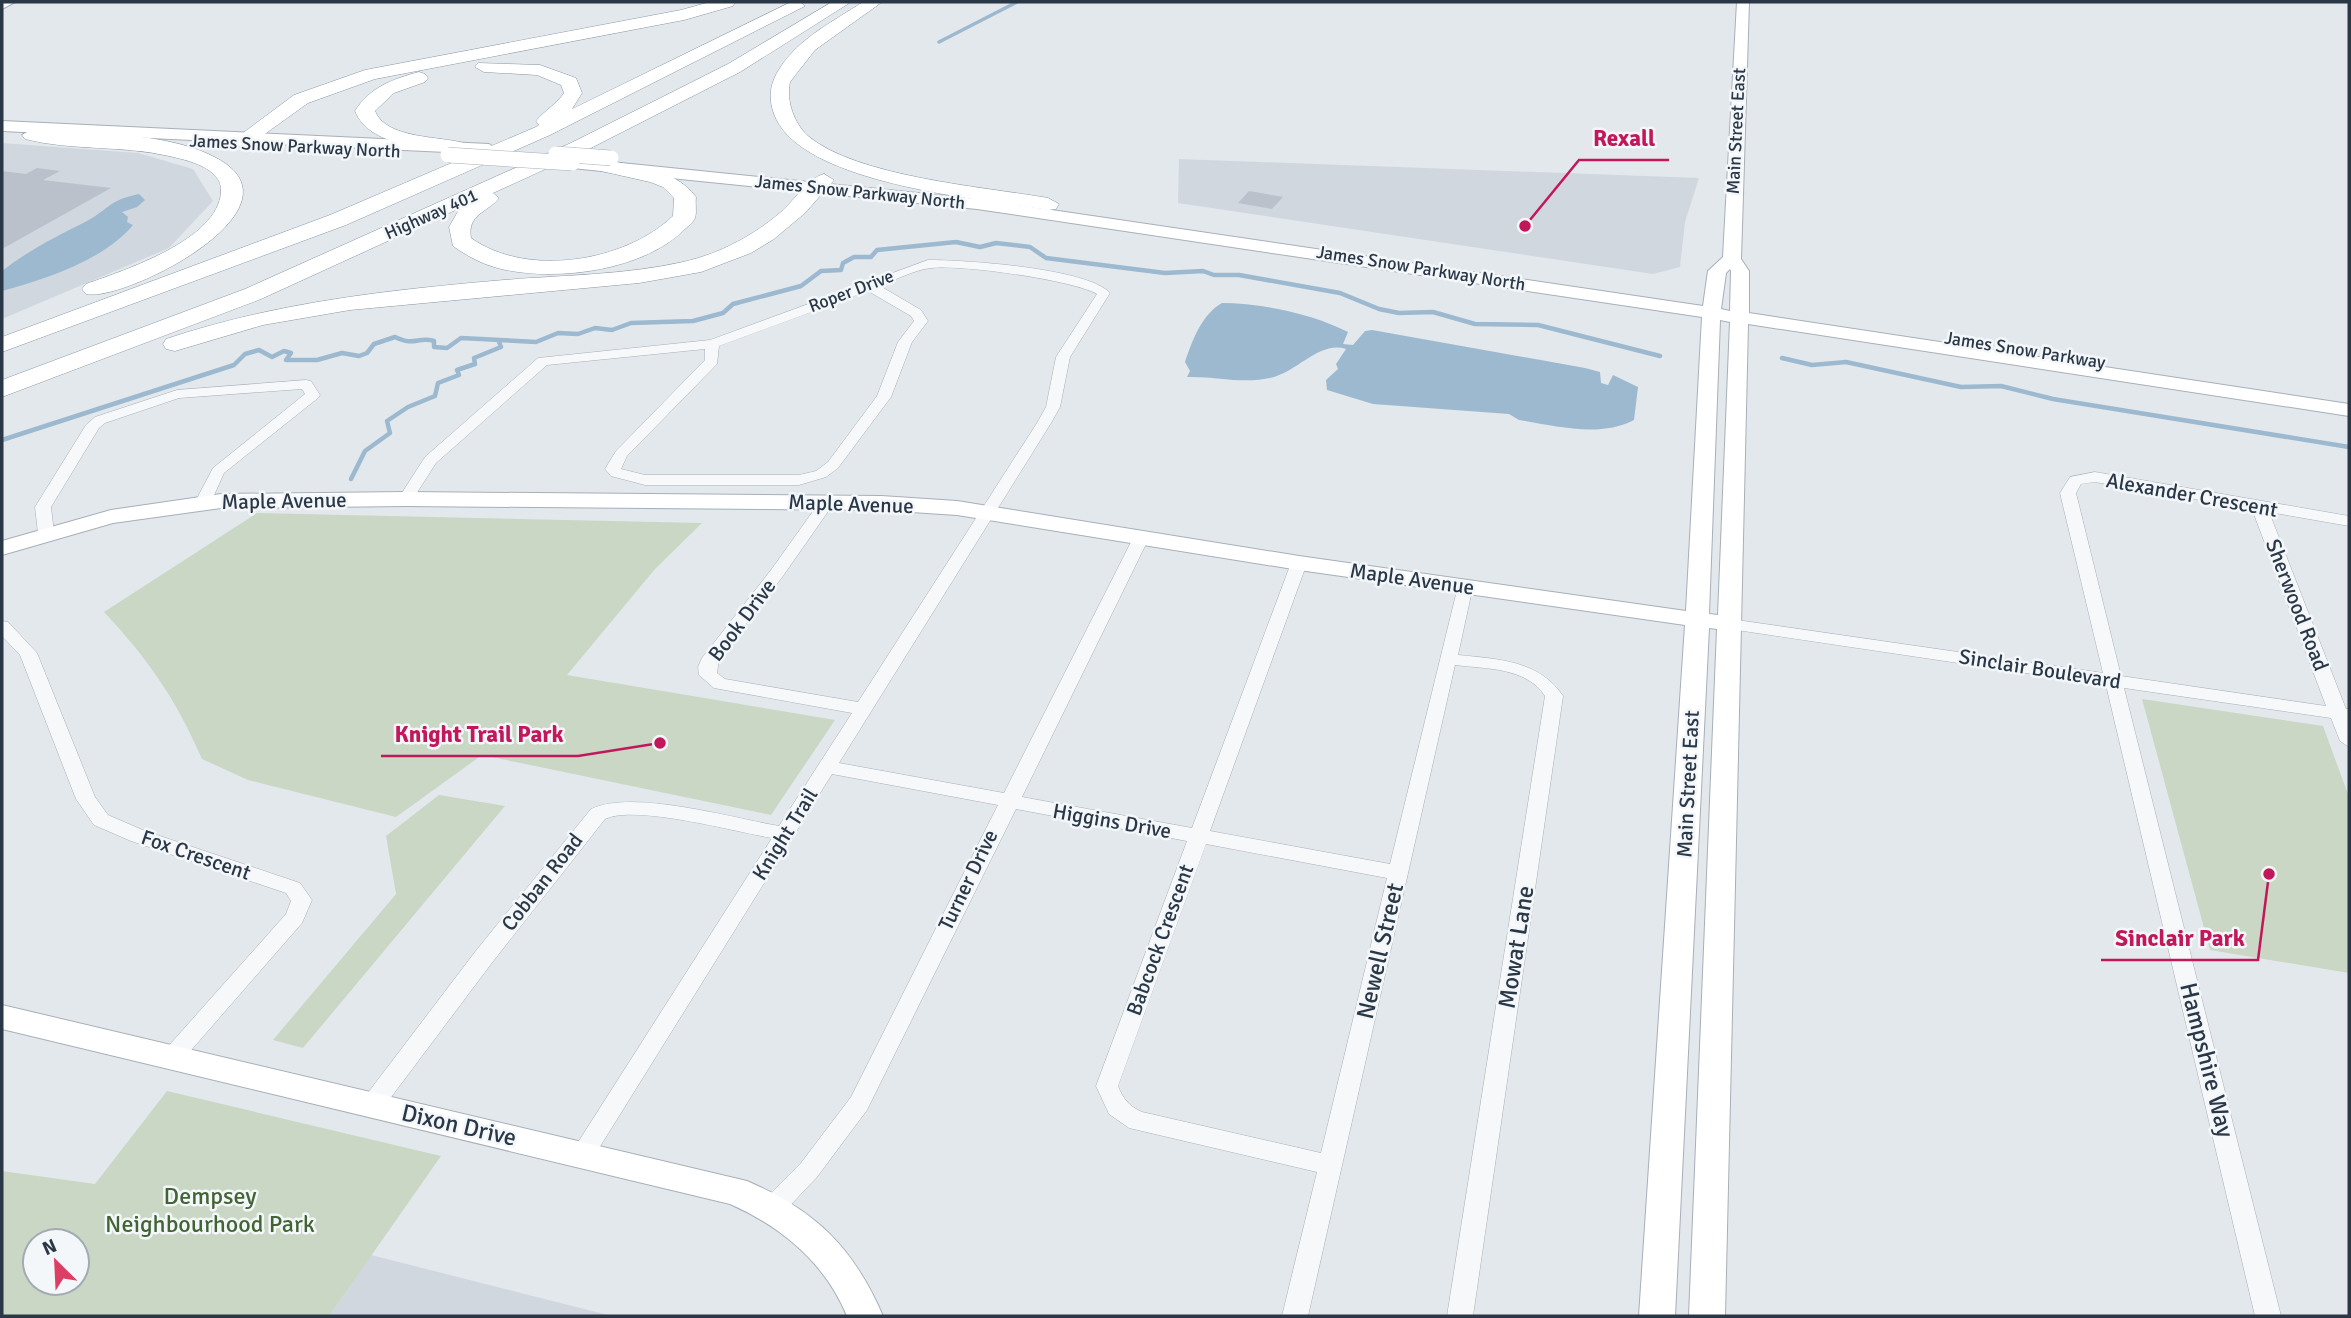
<svg xmlns="http://www.w3.org/2000/svg" width="2351" height="1318" font-family="Signika,sans-serif">
<rect width="100%" height="100%" fill="#e3e8ed"/>
<path fill="#d1d7df" d="M 2,143 L 138,153 L 193,169 L 213,201 L 169,248 L 2,319 Z
M 1179,159 L 1699,178 L 1685,222 L 1680,267 L 1653,274 L 1178,203 Z
M 371,1255 L 612,1316 L 329,1316 Z"/>
<path fill="#cad7c4" fill-rule="evenodd" d="M 257,513 L 702,523 L 655,569 L 567,675 L 835,720 L 771,815 L 482,755 L 396,817 L 248,780 L 202,759 C 176,699 148,659 104,612 Z
M 2142,699 L 2323,726 L 2349,797 L 2349,973 L 2210,950 Z
M 439,795 L 505,806 L 303,1048 L 273,1040 L 396,894 L 386,836 Z
M 167,1091 L 441,1156 L 329,1316 L 2,1316 L 2,1171 L 95,1184 ZM 77,1241 L 77,1283 L 35,1283 L 35,1241 Z"/>
<path fill="#9cb9cf" d="M 139,194 L 145,200 L 137,207 L 122,212 L 128,217 L 127,222 L 133,225 C 104,260 46,279 2,291 L 2,295 L 2,271 C 29,250 57,236 87,221 C 109,209 109,200 139,194 Z
M 1222,303 C 1261,303 1313,314 1348,332 L 1343,344 L 1353,345 L 1365,331 L 1372,330 L 1585,368 L 1600,372 L 1601,383 L 1608,385 L 1613,375 L 1638,387 L 1634,420 C 1600,438 1555,426 1519,420 L 1509,414 L 1373,404 L 1327,390 L 1326,380 L 1338,369 L 1336,364 L 1346,349 C 1320,341 1299,370 1274,377 C 1244,385 1217,376 1187,377 L 1190,371 L 1185,362 C 1192,341 1202,314 1222,303 Z"/>
<g fill="none" stroke-linecap="round" stroke-linejoin="round">
<path stroke="#9cb9cf" stroke-width="3.5" d="M 939,42 L 1017,2"/>
<path stroke="#9cb9cf" stroke-width="4.5" d="M 1782,358 L 1812,365 L 1846,362 L 1961,387 L 2001,386 L 2053,399 L 2349,447
M 2,440 L 234,365 L 245,354 L 259,350 L 272,357 L 284,351 L 291,353 L 286,360 L 317,360 L 342,353 L 359,356 L 367,353 L 374,344 L 395,337 C 415,347 418,336 434,341 L 434,347 L 447,348 L 461,338 L 536,342 L 558,333 L 578,334 L 595,328 L 612,330 L 631,323 L 693,321 L 723,313 L 733,304 L 801,286 L 821,271 L 841,270 L 843,263 L 854,257 L 871,257 L 877,250 L 956,242 L 980,247 L 996,243 L 1030,247 L 1046,258 L 1165,273 L 1203,271 L 1214,275 L 1239,275 L 1340,293 L 1379,309 L 1399,313 L 1433,312 L 1475,324 L 1538,325 L 1660,356
M 351,479 L 365,451 L 390,433 L 387,421 L 408,407 L 435,396 L 438,383 L 459,375 L 457,370 L 475,364 L 474,358 L 501,347 L 499,342"/>
</g>
<path fill="#bac1cb" d="M 37,168 L 60,171 L 43,180 L 111,188 L 2,249 L 2,171 L 26,174 Z
M 1249,191 L 1283,197 L 1272,209 L 1238,203 Z"/>
<g fill="none" stroke-linecap="round" stroke-linejoin="round">
<g stroke="#a7afb8" stroke-width="1">
<path id="street" d="M 928,260 C 965,260 1087,268 1110,293 L 1070,357 L 1060,407 L 1051,423 L 839,763 L 1004,793 L 1133,538 L 1141,533 L 1149,538 L 1022,797 L 1192,828 L 1291,563 L 1299,558 L 1307,563 L 1210,831 L 1390,864 L 1459,582 L 1471,582 L 1473,586 L 1458,655 C 1497,659 1539,660 1563,696 L 1473,1316 L 1447,1316 L 1545,696 C 1526,667 1486,669 1455,665 L 1308,1316 L 1282,1316 L 1317,1172 L 1129,1128 L 1109,1114 L 1096,1086 L 1187,841 L 1016,809 L 867,1110 L 817,1177 L 782,1214 L 773,1217 L 764,1214 L 761,1207 L 764,1200 L 801,1163 L 851,1097 L 998,805 L 832,774 L 591,1161 L 583,1164 L 575,1161 L 571,1154 L 575,1147 L 772,838 C 736,832 634,804 605,819 L 491,964 L 380,1112 L 372,1114 L 364,1112 L 360,1105 L 364,1098 L 475,952 L 591,809 C 632,789 732,818 779,826 L 852,713 L 714,688 L 699,675 L 698,667 L 702,658 L 771,570 L 821,500 L 831,500 L 834,503 L 783,576 L 719,659 L 717,673 L 725,679 L 858,702 L 1037,423 L 1046,407 L 1056,357 L 1097,294 C 1073,280 959,264 931,268 C 914,270 895,280 880,286 L 921,310 L 928,321 L 912,342 L 891,397 L 838,468 L 826,477 L 799,485 L 645,485 L 611,476 L 605,469 L 616,451 L 705,360 L 705,349 L 547,365 L 436,463 L 411,502 L 401,502 L 398,499 L 425,457 L 538,358 L 710,340 ZM 868,291 L 911,316 L 914,321 L 898,342 L 877,396 L 828,462 L 816,471 L 799,475 L 645,475 L 621,469 L 627,456 L 717,364 L 719,346 ZM 1206,844 L 1387,878 L 1321,1153 L 1142,1112 C 1129,1106 1123,1099 1118,1086 Z
M 306,380 L 311,381 L 320,395 L 318,398 L 224,473 L 211,502 L 203,507 L 195,502 L 213,468 L 305,394 L 302,389 L 179,398 L 105,423 L 99,428 L 51,507 L 54,533 L 46,538 L 38,533 L 35,507 L 86,425 L 95,417 L 177,390 Z
M 2095,472 L 2349,516 L 2349,526 L 2269,512 L 2346,709 L 2349,709 L 2349,747 L 2340,741 L 2331,718 L 2124,688 L 2281,1316 L 2255,1316 L 2106,685 L 1730,629 L 1721,624 L 1730,619 L 2103,673 L 2060,493 L 2070,477 ZM 2095,482 L 2252,509 L 2326,706 L 2121,676 L 2076,493 L 2081,484 Z
M 2,621 L 8,622 L 37,653 L 95,797 L 108,815 L 145,831 L 300,883 L 312,900 L 302,923 L 180,1063 L 172,1066 L 164,1063 L 161,1057 L 164,1051 L 286,914 L 291,901 L 286,893 L 131,841 L 94,825 L 76,799 L 20,655 L 2,636 Z"/>
</g>
<g stroke="#a7afb8" stroke-width="2">
<path id="secondary" d="M 2,2 L 15,2 L 2,9 Z
M 1737,2 L 1749,2 L 1741,259 L 1749,271 L 1749,313 L 2349,404 L 2349,416 L 1748,324 L 1725,1316 L 1689,1316 L 1717,629 L 1709,628 L 1675,1316 L 1639,1316 L 1685,625 L 1299,570 L 957,515 L 881,510 L 406,506 L 221,508 L 113,523 L 2,555 L 2,541 L 111,510 L 221,494 L 406,492 L 881,496 L 957,501 L 1299,556 L 1686,611 L 1702,317 L 977,209 L 572,168 L 564,163 L 572,158 L 977,199 L 1703,306 L 1708,271 L 1723,257 ZM 1730,269 L 1731,271 L 1730,311 L 1721,309 L 1726,273 ZM 1720,320 L 1730,322 L 1718,615 L 1709,614 Z
M 2,121 L 489,144 L 497,149 L 489,154 L 2,131 Z
M 2,1005 L 747,1181 C 816,1211 853,1247 883,1316 L 847,1316 C 825,1263 782,1227 730,1204 L 2,1029 Z"/>
</g>
<g stroke="#8997a5" stroke-width="1">
<path id="highway" d="M 710,2 L 735,2 L 733,6 L 684,20 L 375,79 L 308,103 L 248,146 L 234,146 L 231,142 L 294,95 L 365,70 L 681,10 Z
M 791,2 L 800,2 L 805,6 L 550,135 L 346,225 L 2,352 L 2,337 L 330,215 L 536,127 L 539,125 L 536,121 C 545,110 556,105 564,93 L 561,85 L 537,75 L 484,72 L 475,67 L 478,63 L 540,65 L 576,78 L 582,93 L 572,109 Z
M 832,2 L 851,2 L 740,72 L 587,150 L 493,193 L 499,198 C 487,213 467,214 471,238 C 527,278 625,262 673,216 L 674,198 L 663,187 L 650,182 L 592,169 L 589,165 L 592,161 L 599,159 C 632,166 674,167 696,197 C 695,203 697,213 695,218 C 693,223 687,227 684,230 C 643,270 561,281 506,270 C 486,266 470,258 453,246 L 449,227 L 460,208 L 261,299 L 2,397 L 2,380 L 245,289 L 573,142 L 728,64 Z
M 863,2 L 882,2 L 815,50 L 790,82 C 786,101 794,123 808,136 C 857,177 985,187 1048,198 L 1059,204 L 1056,209 L 1048,210 C 982,199 799,184 774,114 C 768,97 770,83 780,68 C 799,38 834,21 863,2 Z
M 419,72 L 425,74 L 428,78 L 425,82 L 394,93 L 375,111 C 386,139 439,136 464,143 L 467,147 L 464,151 L 457,153 C 424,145 370,148 355,111 C 370,87 393,79 419,72 Z
M 32,129 C 88,134 171,131 220,160 C 307,211 121,303 86,294 L 82,289 L 86,284 C 125,270 218,240 221,192 C 223,168 187,160 169,156 C 122,145 71,151 25,139 L 22,135 Z
M 824,174 L 834,180 L 805,213 L 774,239 L 751,253 L 701,272 L 639,283 L 350,310 L 263,325 L 175,351 L 166,349 L 163,344 L 166,339 C 277,302 389,290 504,280 C 564,275 625,275 683,262 C 719,254 753,236 781,212 C 794,201 808,178 824,174 Z"/>
</g>
<use href="#street" fill="#f7f8fa" fill-rule="evenodd"/>
<use href="#secondary" fill="#fff" fill-rule="evenodd"/>
<use href="#highway" fill="#fff" fill-rule="evenodd"/>
<g stroke="#a7afb8" stroke-width="16" stroke-linecap="butt">
<path id="secondary-bridge" d="M 556,154 L 611,158
M 448,155 L 572,163"/>
</g>
<use href="#secondary-bridge" stroke="#fff" stroke-width="15"/>
</g>
<g text-anchor="middle" dominant-baseline="central" stroke-width="5" stroke-linejoin="round" paint-order="stroke">
<g font-size="18" fill="#293747" stroke="#f4f7f9">
<text transform="translate(1736 131) rotate(-87)">Main Street East</text>
<text transform="translate(295 146) rotate(3)">James Snow Parkway North</text>
<text transform="translate(860 192) rotate(6)">James Snow Parkway North</text>
<text transform="translate(431 214) rotate(-24)">Highway 401</text>
<text transform="translate(1421 268) rotate(9)">James Snow Parkway North</text>
<text transform="translate(851 291) rotate(-21)">Roper Drive</text>
<text transform="translate(2025 350) rotate(9)">James Snow Parkway</text>
</g>
<g font-size="21" fill="#293747" stroke="#f4f7f9">
<text transform="translate(2192 495) rotate(10)">Alexander Crescent</text>
<text transform="translate(284 501) rotate(-1)">Maple Avenue</text>
<text transform="translate(851 504) rotate(2)">Maple Avenue</text>
<text transform="translate(1412 579) rotate(8)">Maple Avenue</text>
<text transform="translate(2297 605) rotate(69)">Sherwood Road</text>
<text transform="translate(742 620) rotate(-53)">Book Drive</text>
<text transform="translate(2040 669) rotate(9)">Sinclair Boulevard</text>
<text transform="translate(1688 784) rotate(-87)">Main Street East</text>
<text transform="translate(1112 821) rotate(10)">Higgins Drive</text>
<text transform="translate(785 834) rotate(-58)">Knight Trail</text>
<text transform="translate(196 855) rotate(19)">Fox Crescent</text>
<text transform="translate(968 880) rotate(-64)">Turner Drive</text>
<text transform="translate(542 882) rotate(-52)">Cobban Road</text>
<text transform="translate(1160 940) rotate(-70)">Babcock Crescent</text>
</g>
<g font-size="24" fill="#293747" stroke="#f4f7f9">
<text transform="translate(1516 947) rotate(-81)">Mowat Lane</text>
<text transform="translate(1380 951) rotate(-77)">Newell Street</text>
<text transform="translate(2207 1060) rotate(76)">Hampshire Way</text>
<text transform="translate(459 1125) rotate(13)">Dixon Drive</text>
</g>
<g font-size="24" fill="#426435" stroke="#f4f7f9">
<text x="210" y="1196">Dempsey<tspan x="210" dy="28">Neighbourhood Park</tspan></text>
</g>
</g>
<path fill="none" stroke="#c2185b" stroke-width="2.5" d="M1525 226L1579 160H1669M660 743L578 756H381M2269 874L2258 960H2101"/>
<g fill="#c2185b" stroke="#f4f7f9" stroke-width="2.5">
<circle cx="1525" cy="226" r="7"/>
<circle cx="660" cy="743" r="7"/>
<circle cx="2269" cy="874" r="7"/>
</g>
<g font-size="23" text-anchor="middle" font-weight="bold" fill="#c2185b" stroke="#f4f7f9" stroke-width="5" stroke-linejoin="round" paint-order="stroke">
<text x="1624" y="146">Rexall</text>
<text x="479" y="742">Knight Trail Park</text>
<text x="2180" y="946">Sinclair Park</text>
</g>
<rect width="2351" height="1318" fill="none" stroke="#293747" stroke-width="7"/>
<g transform="translate(56 1262) rotate(336)"><circle r="33" fill="#f4f7f9" stroke="#a3aab2" stroke-width="2"/>
<path d="M0-5L12 26L0 18L-12 26Z" fill="#db3f64"/>
<text y="-10" font-size="19" font-weight="bold" text-anchor="middle" fill="#293747">N</text>
</g>
</svg>
